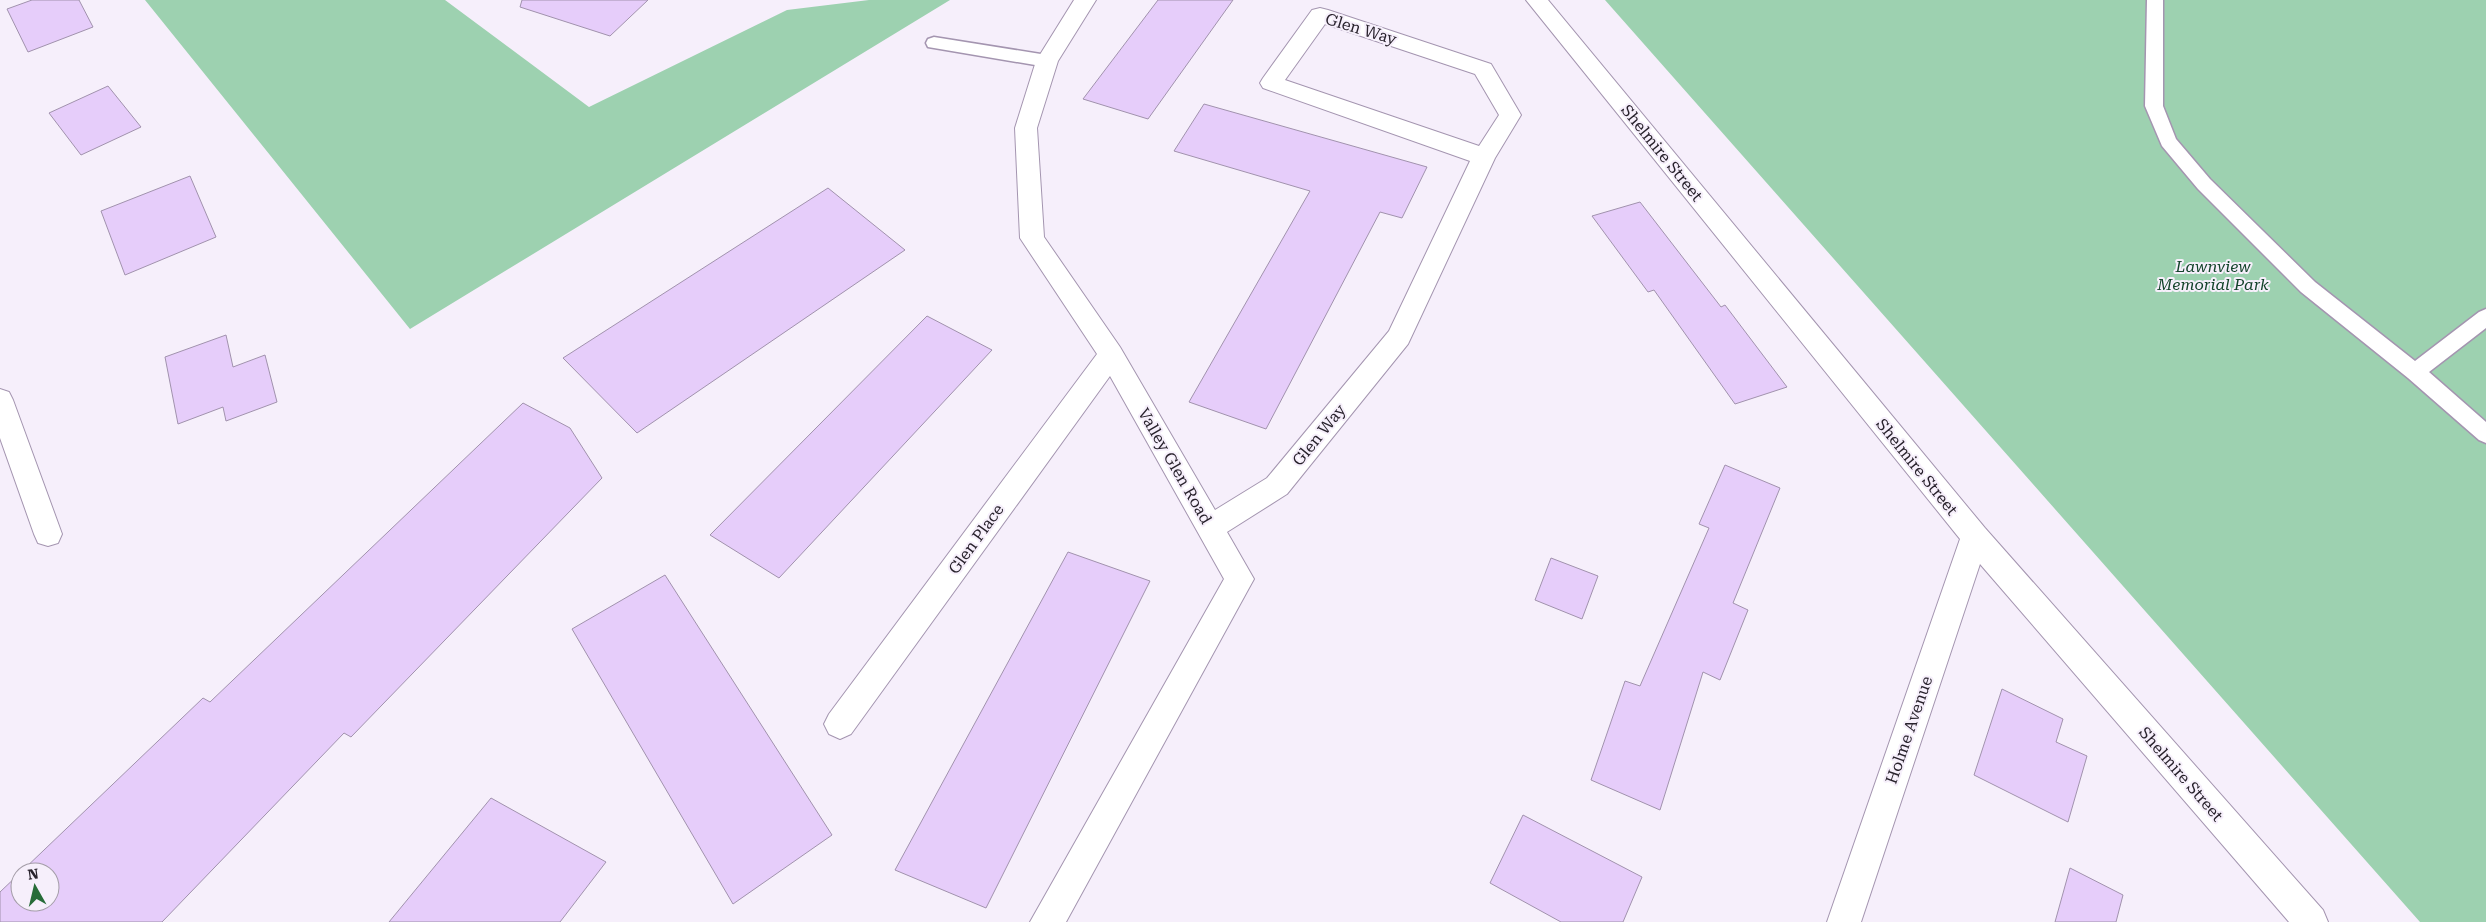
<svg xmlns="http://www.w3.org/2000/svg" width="2486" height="922" font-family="'Roboto Serif',serif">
<rect width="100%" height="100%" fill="#f6effb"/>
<path fill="#9dd1b0" d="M 145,0 L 445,0 L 589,107 L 787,10 L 869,0 L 950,0 L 410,329 Z
M 1605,0 L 2486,0 L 2486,922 L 2420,922 Z"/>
<path fill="#e6cdfa" stroke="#a192ad" d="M 32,0 L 79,0 L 93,27 L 28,52 L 7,9 Z
M 522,0 L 648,0 L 610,36 L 520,7 Z
M 1158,0 L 1233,0 L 1148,119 L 1083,99 Z
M 108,86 L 141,127 L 81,155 L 49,113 Z
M 1204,104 L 1427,167 L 1402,218 L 1380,212 L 1266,429 L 1189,402 L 1310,191 L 1174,151 Z
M 190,176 L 216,237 L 125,275 L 101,211 Z
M 828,188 L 905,250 L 637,433 L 563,358 Z
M 1640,202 L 1721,307 L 1725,305 L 1787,387 L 1735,404 L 1654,290 L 1648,292 L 1592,216 Z
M 927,316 L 992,350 L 779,578 L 710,535 Z
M 226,335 L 233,367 L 265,355 L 277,402 L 226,421 L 223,407 L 178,424 L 165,357 Z
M 523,403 L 570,428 L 602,478 L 351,737 L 344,733 L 162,922 L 0,922 L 0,892 L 20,873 L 20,902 L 50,902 L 50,872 L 21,872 L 203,698 L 210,702 Z
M 1725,465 L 1780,488 L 1733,603 L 1748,610 L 1720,680 L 1703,672 L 1660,810 L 1591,780 L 1625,681 L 1640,686 L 1709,528 L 1699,524 Z
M 1068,552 L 1150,581 L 986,908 L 895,870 Z
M 1551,558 L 1598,576 L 1582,619 L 1535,600 Z
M 665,575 L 832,835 L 733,904 L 572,629 Z
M 2002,689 L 2063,719 L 2056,742 L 2087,756 L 2068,822 L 1974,775 Z
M 491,798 L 606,862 L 560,922 L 389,922 Z
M 1523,815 L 1642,877 L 1623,922 L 1561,922 L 1490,883 Z
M 2070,868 L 2123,895 L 2116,922 L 2055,922 Z"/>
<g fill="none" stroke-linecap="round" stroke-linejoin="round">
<g stroke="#a495b0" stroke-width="3">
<path id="service" d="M 2147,0 L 2163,0 L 2163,106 L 2176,139 L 2210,179 L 2315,282 L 2415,361 L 2479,312 L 2486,309 L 2486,328 L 2429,372 L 2486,422 L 2486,443 L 2479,440 L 2408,378 L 2301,292 L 2198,189 L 2162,146 L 2145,106 Z
M 934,37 L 1047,55 L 1053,57 L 1056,61 L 1053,65 L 1047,67 L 928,47 L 926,43 L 928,39 Z"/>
</g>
<g stroke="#a495b0" stroke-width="2">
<path id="minor" d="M 1074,0 L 1096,0 L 1058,61 L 1037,128 L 1044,237 L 1120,347 L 1215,510 L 1267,478 L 1389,331 L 1470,161 L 1263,88 L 1260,83 L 1263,78 L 1312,10 L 1320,8 L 1328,10 L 1491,64 L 1521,115 L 1495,158 L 1408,344 L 1287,494 L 1227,532 L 1254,579 L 1249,588 L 1066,922 L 1030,922 L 1224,579 L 1110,376 L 851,734 L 840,739 L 829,734 L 824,724 L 829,714 L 1097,354 L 1020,238 L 1015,128 L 1036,61 ZM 1325,24 L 1475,74 L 1499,115 L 1479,146 L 1285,80 Z
M 1526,0 L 1548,0 L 1985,528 L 2323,910 L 2328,922 L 2289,922 L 1980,564 L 1861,922 L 1827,922 L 1960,539 Z
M 0,389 L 9,392 L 13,400 L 62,534 L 58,543 L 48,546 L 38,543 L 34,534 L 0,438 Z"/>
</g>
<use href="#service" fill="#fff" fill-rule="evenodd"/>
<use href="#minor" fill="#fff" fill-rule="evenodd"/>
</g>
<g text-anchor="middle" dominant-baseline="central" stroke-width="4" stroke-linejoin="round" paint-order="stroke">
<g font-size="16" fill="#28222c" stroke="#f6effb">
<text transform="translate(1361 29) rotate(17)">Glen Way</text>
<text transform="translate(1662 153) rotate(51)">Shelmire Street</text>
<text transform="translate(1319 435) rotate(-51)">Glen Way</text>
<text transform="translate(1175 466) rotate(60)">Valley Glen Road</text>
<text transform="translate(1917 467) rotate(51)">Shelmire Street</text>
<text transform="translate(976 539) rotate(-54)">Glen Place</text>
<text transform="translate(1909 730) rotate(-71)">Holme Avenue</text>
<text transform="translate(2181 774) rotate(49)">Shelmire Street</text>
</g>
<g font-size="16" font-style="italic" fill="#13432a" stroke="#f6effb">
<text x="2213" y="266">Lawnview<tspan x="2213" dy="18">Memorial Park</tspan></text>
</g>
</g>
<g transform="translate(35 887) rotate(352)"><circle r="24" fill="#f6effb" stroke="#a49da8"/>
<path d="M0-4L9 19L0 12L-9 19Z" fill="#276c38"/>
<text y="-8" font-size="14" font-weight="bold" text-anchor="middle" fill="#28222c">N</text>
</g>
</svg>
